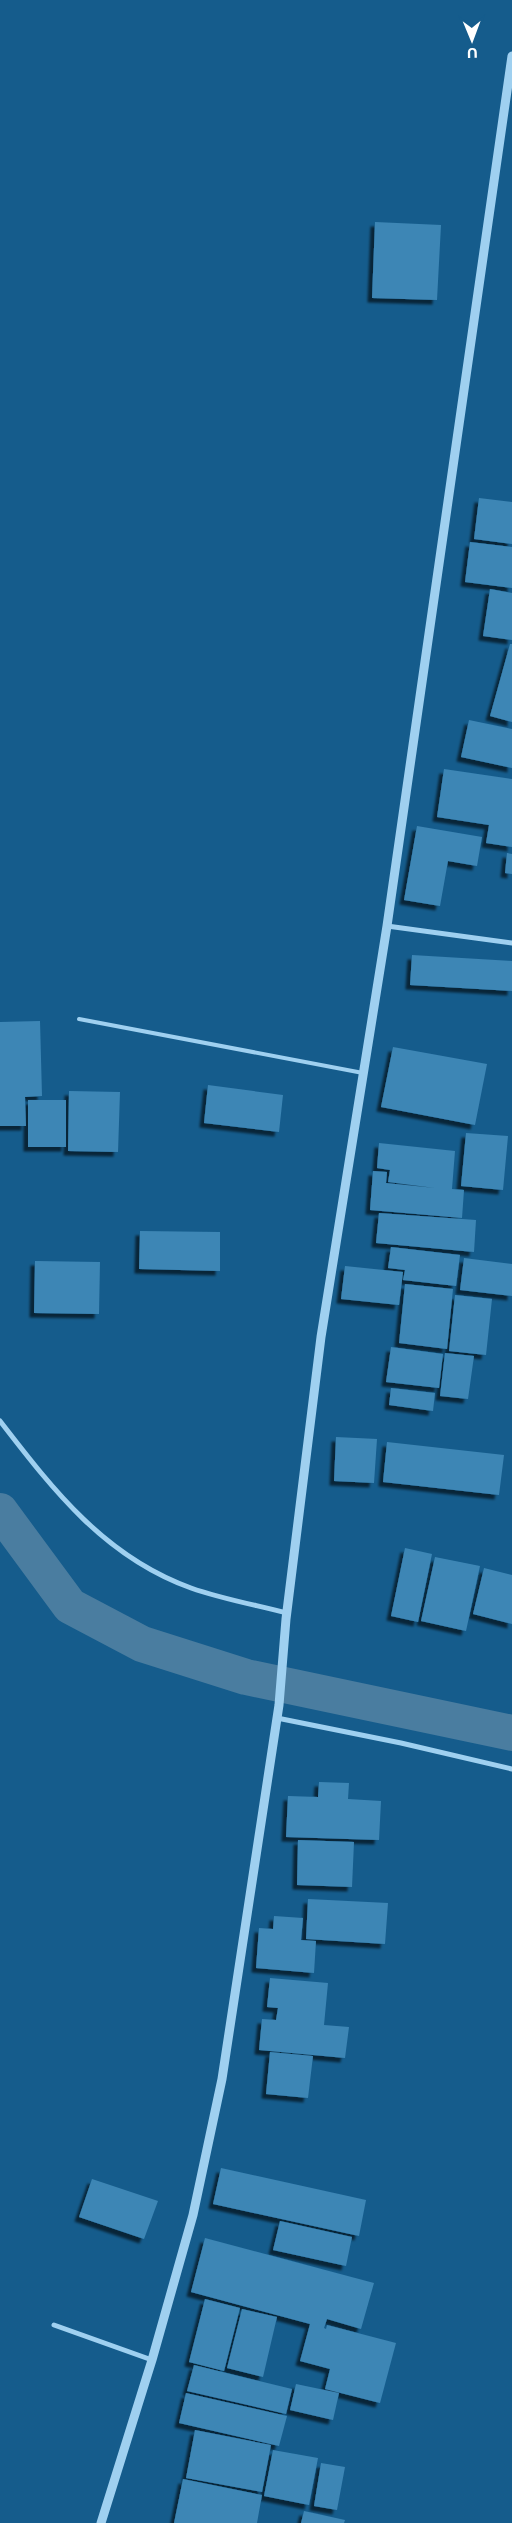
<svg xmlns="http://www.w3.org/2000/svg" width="512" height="2523" font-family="Montserrat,sans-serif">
<defs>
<filter id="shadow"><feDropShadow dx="-4.5" dy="4.5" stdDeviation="1" flood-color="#0009"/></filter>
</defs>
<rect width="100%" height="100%" fill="#155c8c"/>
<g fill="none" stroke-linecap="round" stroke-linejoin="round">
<path stroke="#4a7da0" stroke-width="36" d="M 0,1511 L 70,1606 L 142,1644 L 246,1677 L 512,1733"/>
</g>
<path fill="#3d86b5" filter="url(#shadow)" d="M 375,222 L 441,225 L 437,300 L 372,298 Z
M 479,498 L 512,502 L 512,544 L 474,539 Z
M 470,542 L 512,547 L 512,588 L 465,582 Z
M 490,589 L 512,593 L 512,640 L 483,636 Z
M 510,644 L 512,644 L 512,722 L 490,716 Z
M 469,720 L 512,729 L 512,768 L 461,757 Z
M 444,769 L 512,779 L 512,847 L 486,843 L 489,825 L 437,817 Z
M 417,826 L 482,837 L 477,866 L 448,861 L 440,906 L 404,900 Z
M 507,853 L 512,854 L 512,874 L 505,873 Z
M 412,955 L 512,961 L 512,991 L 410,985 Z
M 40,1021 L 42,1096 L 25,1097 L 26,1126 L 0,1126 L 0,1022 Z
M 393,1047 L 487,1064 L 475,1125 L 381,1107 Z
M 208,1085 L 283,1095 L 279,1132 L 204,1123 Z
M 69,1091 L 120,1092 L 118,1152 L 68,1151 Z
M 28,1100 L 66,1100 L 66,1147 L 28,1147 Z
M 466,1133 L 508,1136 L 503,1190 L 461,1186 Z
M 379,1143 L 455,1151 L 452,1189 L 464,1190 L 462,1218 L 370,1210 L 373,1171 L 387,1172 L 386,1183 L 435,1188 L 388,1182 L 390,1170 L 377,1168 Z
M 379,1213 L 476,1220 L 474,1252 L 376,1243 Z
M 140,1231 L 220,1232 L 220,1271 L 139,1269 Z
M 391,1247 L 460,1255 L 456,1286 L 403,1280 L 405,1270 L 388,1268 Z
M 464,1258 L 512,1264 L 512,1296 L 460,1290 Z
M 35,1261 L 100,1262 L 99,1314 L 34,1313 Z
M 345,1266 L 403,1272 L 399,1305 L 341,1299 Z
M 405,1284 L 453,1289 L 447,1349 L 399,1343 Z
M 455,1295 L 492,1299 L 486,1355 L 449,1351 Z
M 391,1347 L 443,1354 L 439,1388 L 386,1382 Z
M 445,1353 L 474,1356 L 468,1399 L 440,1396 Z
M 391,1388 L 435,1393 L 433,1411 L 389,1405 Z
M 336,1437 L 377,1439 L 374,1483 L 334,1481 Z
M 387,1442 L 504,1455 L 499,1495 L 383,1482 Z
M 405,1548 L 432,1554 L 418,1622 L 391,1616 Z
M 435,1557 L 480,1566 L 466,1631 L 421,1621 Z
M 484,1568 L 512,1575 L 512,1624 L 473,1614 Z
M 319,1782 L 349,1783 L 348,1799 L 381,1801 L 379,1840 L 286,1837 L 288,1796 L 318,1797 Z
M 298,1840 L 354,1842 L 352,1887 L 297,1885 Z
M 308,1899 L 388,1903 L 385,1944 L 306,1939 Z
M 274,1916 L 303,1918 L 301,1940 L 316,1941 L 314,1973 L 256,1968 L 259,1928 L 273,1929 Z
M 270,1978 L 328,1983 L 324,2025 L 349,2027 L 345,2058 L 259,2050 L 262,2019 L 276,2020 L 278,2008 L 267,2007 Z
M 270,2052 L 313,2056 L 308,2098 L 266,2094 Z
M 221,2168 L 366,2200 L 359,2236 L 213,2204 Z
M 92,2179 L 158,2201 L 144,2239 L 79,2217 Z
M 280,2221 L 352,2237 L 346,2266 L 273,2250 Z
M 205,2238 L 374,2283 L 361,2329 L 327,2319 L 324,2328 L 326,2329 L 327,2325 L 396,2343 L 380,2403 L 325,2389 L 330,2369 L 300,2361 L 310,2324 L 191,2292 Z
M 205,2299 L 240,2308 L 224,2371 L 189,2362 Z
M 242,2309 L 277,2317 L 263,2377 L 227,2368 Z
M 194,2365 L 292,2389 L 286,2414 L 187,2391 Z
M 296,2384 L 339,2393 L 333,2420 L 290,2410 Z
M 186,2393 L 287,2416 L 279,2446 L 179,2423 Z
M 195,2430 L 271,2445 L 262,2492 L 186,2478 Z
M 273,2450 L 318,2458 L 309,2505 L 264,2496 Z
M 321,2463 L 345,2467 L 337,2510 L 314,2506 Z
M 183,2479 L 262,2495 L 257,2523 L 174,2523 Z
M 304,2511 L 345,2520 L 344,2523 L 301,2523 Z"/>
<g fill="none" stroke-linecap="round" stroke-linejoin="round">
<path stroke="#9fd0f0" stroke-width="4" d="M 79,1019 L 363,1073"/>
<path stroke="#9fd0f0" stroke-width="5" d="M 387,926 L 512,943
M 0,1421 C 54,1491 105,1557 191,1588 C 222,1599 256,1605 287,1613
M 277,1718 L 401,1743 L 512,1769
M 54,2325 L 152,2360"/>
<path stroke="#9fd0f0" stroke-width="9" d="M 101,2523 L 152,2360 L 193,2215 L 222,2079 L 279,1705 L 286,1619 L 321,1337 L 387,926 L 512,56"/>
</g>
<g transform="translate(472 40) rotate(179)" stroke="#155c8c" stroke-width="4" paint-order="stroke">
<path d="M0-4L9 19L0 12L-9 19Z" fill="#ffffff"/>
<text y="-8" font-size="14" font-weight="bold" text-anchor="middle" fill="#ffffff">U</text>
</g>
</svg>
